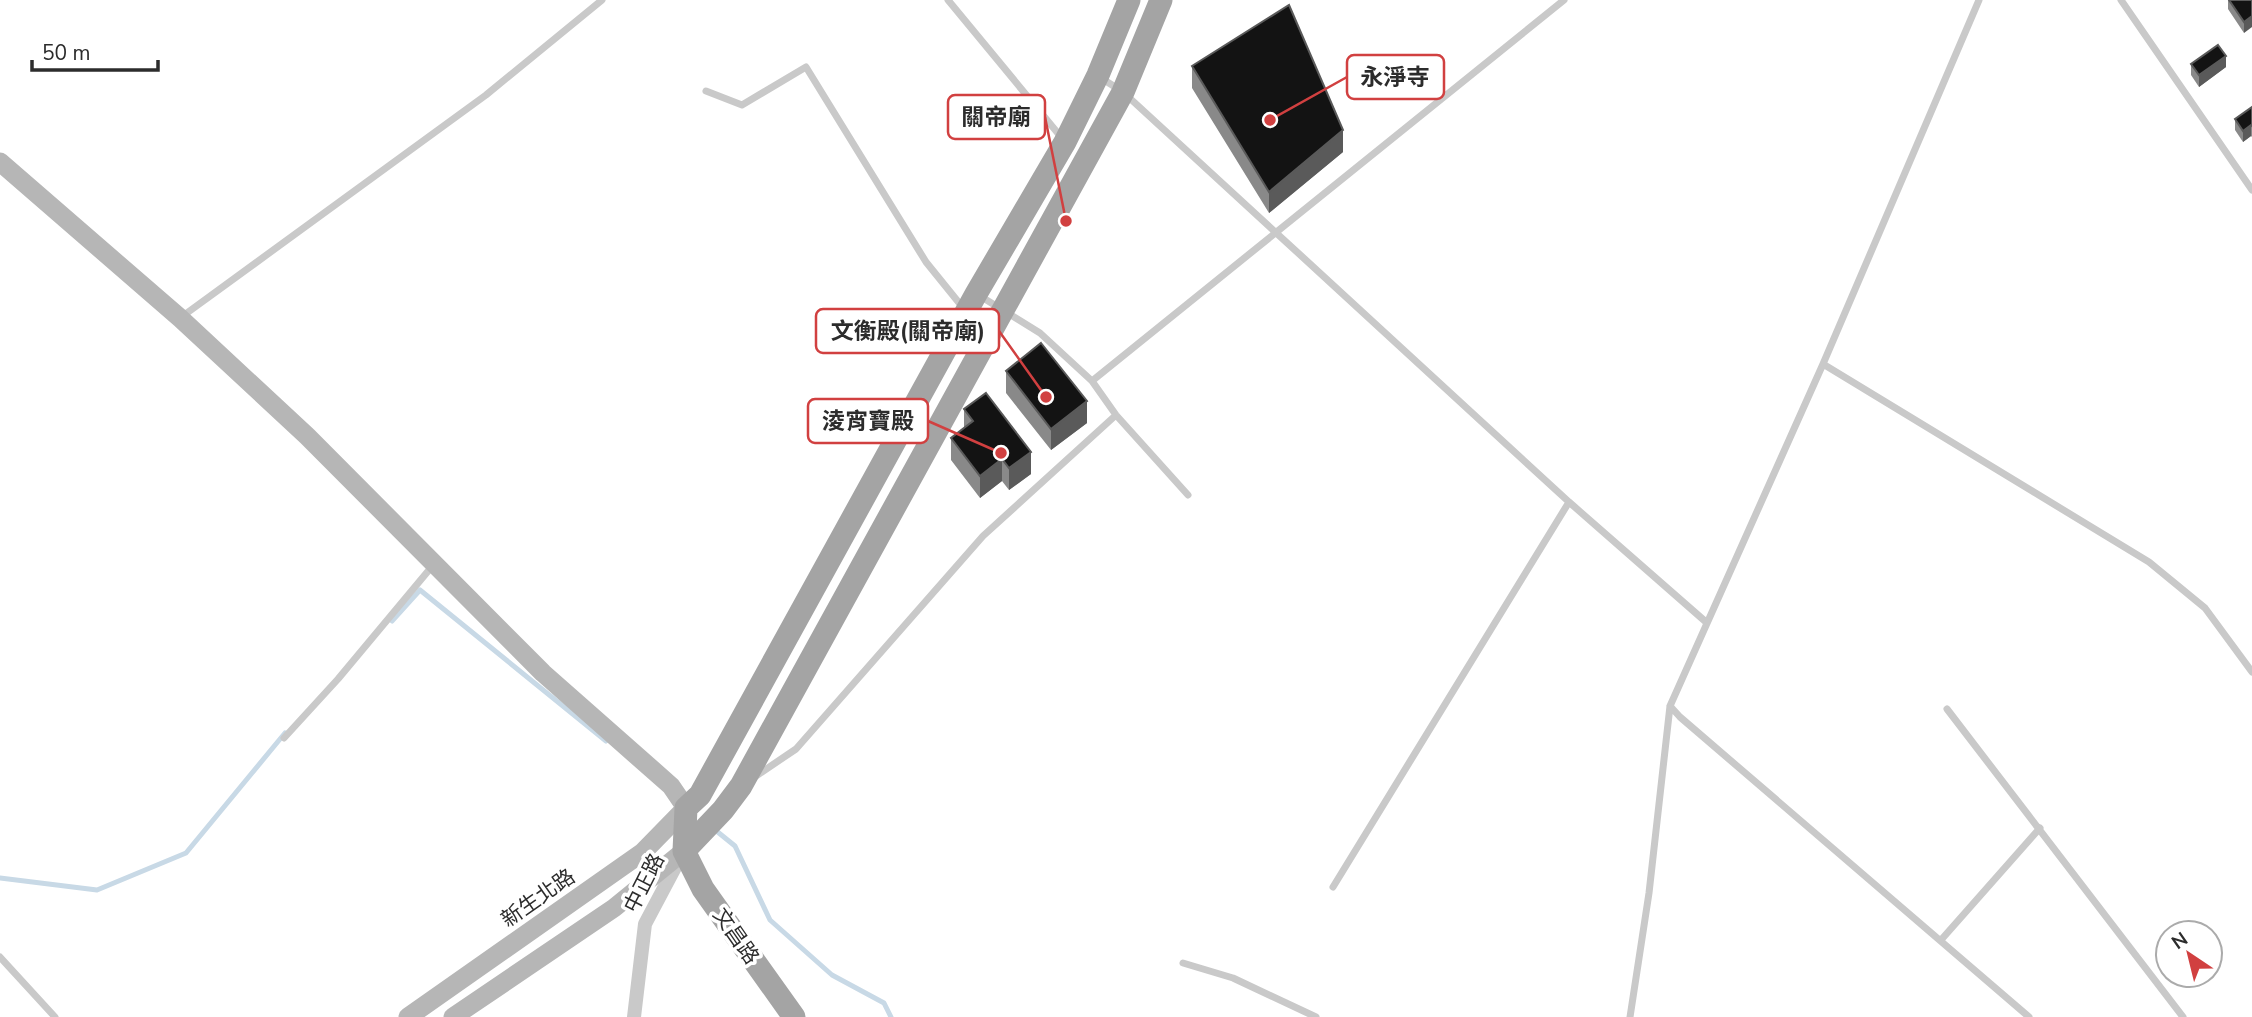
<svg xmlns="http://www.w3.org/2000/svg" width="2252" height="1017" font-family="'Nunito Sans','Noto Sans TC',sans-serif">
<rect width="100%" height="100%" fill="#fff"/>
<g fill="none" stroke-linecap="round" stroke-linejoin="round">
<path stroke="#c8d9e6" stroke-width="5" d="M 392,621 L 420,590 L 606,741
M 714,829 L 735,846 L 770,920 L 832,975 L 884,1003 L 891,1017
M 0,878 L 97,890 L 186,853 L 285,733"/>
<path stroke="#c9c9c9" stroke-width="7" d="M 948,0 L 1061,137
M 2121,0 L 2252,190
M 1101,78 L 1123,92 L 1569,502 L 1706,622
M 706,91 L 742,105 L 806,67 L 926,262 L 964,309
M 980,296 L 1040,333 L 1092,381 L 1116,415 L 1188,495
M 180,318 L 486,95 L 602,0
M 1823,364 L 2149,562 L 2205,608 L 2252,672
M 1092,381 L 1564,0
M 1670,706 L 1680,717 L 2029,1017
M 1947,709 L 2183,1017
M 284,738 L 338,679 L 434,564
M 756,776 L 796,749 L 983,536 L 1116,415
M 1333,887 L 1569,502
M 1941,940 L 2040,828
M 0,957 L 55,1017
M 1183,963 L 1233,978 L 1316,1017
M 1630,1017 L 1649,893 L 1670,706 L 1823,364 L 1979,0"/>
<path stroke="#c9c9c9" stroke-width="14" d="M 634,1017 L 645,924 L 680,858"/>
<path stroke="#b6b6b6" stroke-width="19" d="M 0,162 L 180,318 L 307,436 L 543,673 L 671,786 L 686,808 L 643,852 L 408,1017
M 453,1017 L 614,908 L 684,851"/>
<path stroke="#a4a4a4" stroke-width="23" d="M 684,851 L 723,810 L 741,786 L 1123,92 L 1161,0
M 794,1017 L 703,889 L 684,851 L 686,808 L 700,795 L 976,294 L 1065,142 L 1098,75 L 1129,0"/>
</g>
<path fill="#898989" d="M 2228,0 L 2252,0 L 2244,33 L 2228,9 Z
M 2191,64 L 2226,67 L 2199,87 L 2191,75 Z
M 1192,66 L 1343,152 L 1269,213 L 1192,88 Z
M 2252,107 L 2252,137 L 2251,136 L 2243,142 L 2235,130 L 2235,119 Z
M 1006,371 L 1087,423 L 1051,450 L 1006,393 Z
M 964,409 L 1031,474 L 1009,490 L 1002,481 L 980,498 L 951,460 L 951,438 L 964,428 Z"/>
<path fill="#5a5a5a" d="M 2252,16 L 2252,27 L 2244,33 L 2244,22 Z
M 2226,56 L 2226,67 L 2199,87 L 2199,75 Z
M 2251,125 L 2251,136 L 2243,142 L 2243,131 Z
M 1343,130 L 1343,152 L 1269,213 L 1269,192 Z
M 1087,401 L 1087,423 L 1051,450 L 1051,429 Z
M 1031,452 L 1031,474 L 1009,490 L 1009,468 Z
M 1002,459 L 1002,481 L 980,498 L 980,476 Z"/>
<path fill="#131313" stroke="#5a5a5a" stroke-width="2" d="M 2229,0 L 2252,0 L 2252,16 L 2244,22 Z
M 1289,5 L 1343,130 L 1269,192 L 1192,66 Z
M 2218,45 L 2226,56 L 2199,75 L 2191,64 Z
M 2252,107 L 2252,126 L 2251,125 L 2243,131 L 2235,119 Z
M 1041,343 L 1087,401 L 1051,429 L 1006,371 Z
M 986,393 L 1031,452 L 1009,468 L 1002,459 L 980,476 L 951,438 L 973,421 L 964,409 Z"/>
<g text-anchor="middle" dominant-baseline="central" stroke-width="7" stroke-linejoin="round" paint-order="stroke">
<g font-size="21" fill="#2c2c2c" stroke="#fff">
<text transform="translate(644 883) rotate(-63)">中正路</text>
<text transform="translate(538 898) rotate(-35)">新生北路</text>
<text transform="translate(736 936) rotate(55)">文昌路</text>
</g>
</g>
<path fill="none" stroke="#d14040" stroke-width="2.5" d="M1270 120L1347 77M1066 221L1045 117M1046 397L999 331M1001 453L928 421"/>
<g fill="#d14040" stroke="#fff" stroke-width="2.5">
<circle cx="1270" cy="120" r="7"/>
<circle cx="1066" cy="221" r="7"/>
<circle cx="1046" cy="397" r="7"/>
<circle cx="1001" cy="453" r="7"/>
</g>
<g fill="#fff" stroke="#d14040" stroke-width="2.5">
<rect x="1347" y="55" width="97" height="44" rx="7"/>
<rect x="948" y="95" width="97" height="44" rx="7"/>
<rect x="816" y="309" width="183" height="44" rx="7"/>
<rect x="808" y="399" width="120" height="44" rx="7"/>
</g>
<g font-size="23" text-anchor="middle" font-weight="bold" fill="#2c2c2c">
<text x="1395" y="85">永淨寺</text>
<text x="996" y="125">關帝廟</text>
<text x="908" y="339">文衡殿(關帝廟)</text>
<text x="868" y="429">淩宵寶殿</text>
</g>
<g transform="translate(2189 954) rotate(325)"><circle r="33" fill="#ffffff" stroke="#ababab" stroke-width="2"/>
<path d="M0-5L12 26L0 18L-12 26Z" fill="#d14040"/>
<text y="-10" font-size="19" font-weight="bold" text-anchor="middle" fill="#2c2c2c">N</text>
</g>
<path d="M32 60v10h126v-10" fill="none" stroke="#2c2c2c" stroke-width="3.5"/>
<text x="42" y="60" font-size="21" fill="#2c2c2c" stroke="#ffffff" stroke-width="5" paint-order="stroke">50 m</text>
</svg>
